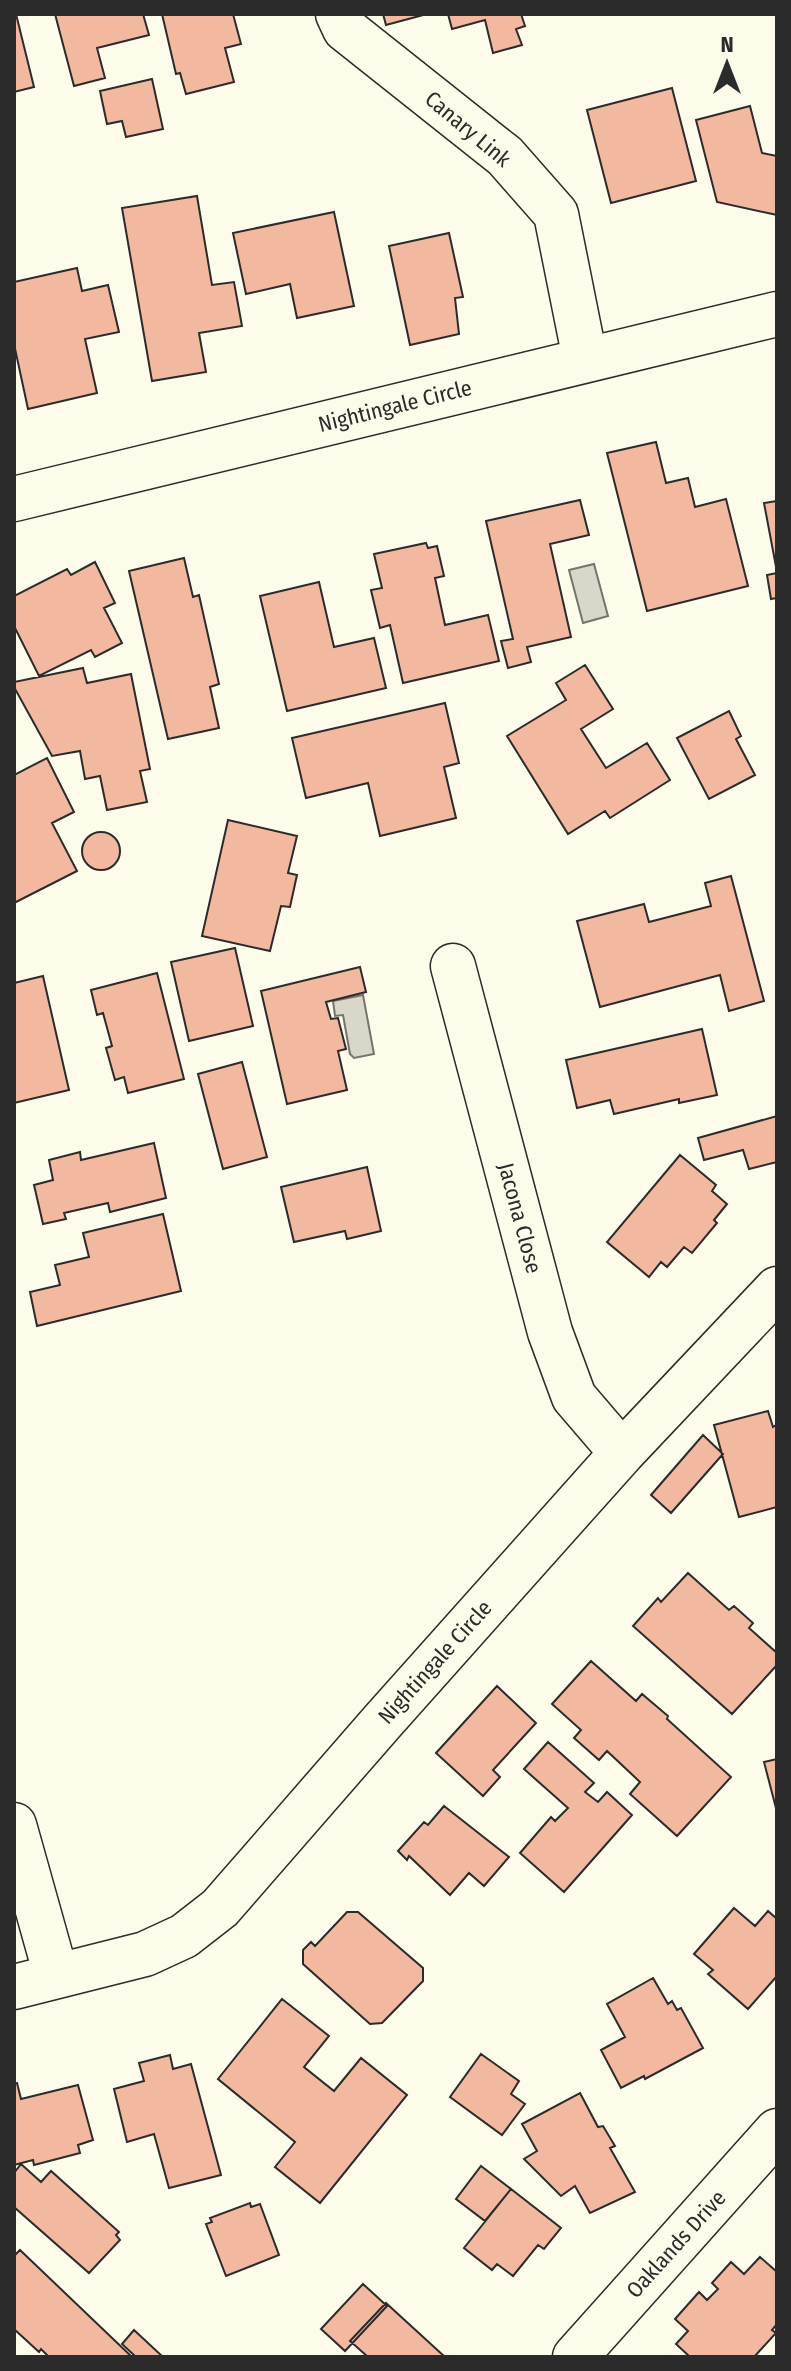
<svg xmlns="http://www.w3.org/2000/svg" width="791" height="2371" font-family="'Fira Sans Condensed',sans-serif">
<rect width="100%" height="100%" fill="#fdfbea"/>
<path fill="#d8d7c9" stroke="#74746e" stroke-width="2" d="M 594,564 L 608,616 L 583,623 L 569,570 Z
M 363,995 L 374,1054 L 354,1058 L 350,1054 L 343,1015 L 335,1016 L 333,1001 Z"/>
<path fill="#f2b8a0" stroke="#2b2b2b" stroke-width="2" d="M 14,14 L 16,14 L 34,87 L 14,92 Z
M 55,14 L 143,14 L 149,35 L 97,48 L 105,78 L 74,86 Z
M 162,14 L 233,14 L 241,44 L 225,48 L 234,82 L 186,94 L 180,73 L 176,74 Z
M 383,14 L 427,14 L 386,25 Z
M 448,14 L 521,14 L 525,26 L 516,29 L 522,45 L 493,53 L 485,20 L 452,29 Z
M 152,79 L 163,129 L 126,137 L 122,121 L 107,124 L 100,91 Z
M 672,88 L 696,181 L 611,203 L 587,110 Z
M 750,106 L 762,153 L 777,156 L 777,215 L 717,202 L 696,120 Z
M 197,196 L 212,285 L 234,282 L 242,326 L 199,333 L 206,372 L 152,381 L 122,208 Z
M 334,212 L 354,306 L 297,318 L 290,284 L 246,294 L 233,233 Z
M 449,233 L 463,297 L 455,298 L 459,334 L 410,345 L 389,246 Z
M 77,268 L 82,291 L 108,285 L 119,332 L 85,339 L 97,393 L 28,409 L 14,344 L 14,282 Z
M 656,442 L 666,483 L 688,478 L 695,507 L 726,499 L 748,586 L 647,611 L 607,453 Z
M 580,500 L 589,535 L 550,544 L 571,637 L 527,647 L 531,662 L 508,668 L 501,641 L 513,639 L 486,521 Z
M 777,501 L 777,572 L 764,503 Z
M 426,543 L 428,548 L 437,546 L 444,576 L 435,578 L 445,625 L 488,615 L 499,661 L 403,683 L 390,625 L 380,628 L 371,590 L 382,588 L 374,554 Z
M 184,558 L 193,597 L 199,595 L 219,684 L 210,687 L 219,728 L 168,739 L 129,571 Z
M 95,562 L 115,603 L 104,608 L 122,643 L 95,657 L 91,650 L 39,676 L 14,626 L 14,596 L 67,569 L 71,575 Z
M 777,573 L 777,598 L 771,599 L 767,575 Z
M 319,582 L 334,647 L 374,638 L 386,688 L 287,711 L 260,596 Z
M 585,665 L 613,709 L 581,729 L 606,768 L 647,743 L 670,780 L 610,818 L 605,811 L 568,834 L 507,736 L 566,700 L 556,683 Z
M 83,668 L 87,683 L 131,674 L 150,769 L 140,771 L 147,802 L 107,810 L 100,776 L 85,779 L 80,751 L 52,756 L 14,687 L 14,682 Z
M 445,703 L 459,763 L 444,767 L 456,818 L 380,836 L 368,783 L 306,798 L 292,738 Z
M 729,711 L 741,736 L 736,739 L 755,775 L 709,799 L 677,738 Z
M 47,758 L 74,812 L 52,823 L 77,871 L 14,903 L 14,775 Z
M 228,820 L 297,836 L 288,873 L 297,875 L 290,907 L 281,906 L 270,951 L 202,936 Z
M82 851a19 19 0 1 1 38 0a19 19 0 1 1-38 0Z
M 731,876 L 764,1001 L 729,1011 L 720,975 L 600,1007 L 577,921 L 644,904 L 649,922 L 711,906 L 705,883 Z
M 235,948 L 253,1026 L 189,1041 L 171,962 Z
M 360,967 L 366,992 L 326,1002 L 331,1019 L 338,1018 L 346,1049 L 338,1051 L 347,1090 L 287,1104 L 261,991 Z
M 157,973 L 184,1079 L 128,1093 L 124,1077 L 115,1080 L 106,1048 L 112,1046 L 103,1013 L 97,1015 L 91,990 Z
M 43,976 L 69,1090 L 14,1103 L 14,983 Z
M 702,1029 L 717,1095 L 679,1103 L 679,1099 L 614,1114 L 610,1100 L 577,1108 L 566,1060 Z
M 242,1062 L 267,1157 L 223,1169 L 198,1074 Z
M 777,1116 L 777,1162 L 749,1169 L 743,1150 L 704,1160 L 698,1138 Z
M 154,1143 L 166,1198 L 110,1212 L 108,1203 L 64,1213 L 66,1219 L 43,1224 L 34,1185 L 53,1180 L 49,1160 L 80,1152 L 81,1160 Z
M 680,1155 L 716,1185 L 712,1191 L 727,1204 L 714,1220 L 717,1223 L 692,1253 L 684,1247 L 667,1267 L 661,1262 L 649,1277 L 607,1242 Z
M 367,1167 L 381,1231 L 347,1239 L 345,1231 L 294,1242 L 281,1187 Z
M 163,1214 L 181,1291 L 37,1326 L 30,1292 L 60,1285 L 55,1265 L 89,1257 L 83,1233 Z
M 768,1411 L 773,1427 L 776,1425 L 777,1429 L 777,1507 L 739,1517 L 714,1425 Z
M 703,1435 L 723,1454 L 671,1513 L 651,1495 Z
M 688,1573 L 729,1610 L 734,1606 L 753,1623 L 749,1628 L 777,1653 L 777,1665 L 732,1714 L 633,1626 L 658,1598 L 661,1602 Z
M 591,1661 L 636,1701 L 642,1694 L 668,1716 L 667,1719 L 731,1777 L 677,1836 L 630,1794 L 640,1782 L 607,1751 L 599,1760 L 574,1738 L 581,1730 L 552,1704 Z
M 497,1686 L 536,1723 L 493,1770 L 500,1777 L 483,1796 L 436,1753 Z
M 548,1742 L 594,1783 L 585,1792 L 598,1802 L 607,1792 L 632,1815 L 564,1892 L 520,1853 L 551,1817 L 555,1821 L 568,1808 L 524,1769 Z
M 777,1759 L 777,1812 L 764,1762 Z
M 444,1806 L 509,1857 L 484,1886 L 469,1873 L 450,1895 L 409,1856 L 407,1860 L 398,1851 L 424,1822 L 428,1825 Z
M 734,1908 L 755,1926 L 768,1911 L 777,1919 L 777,1976 L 748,2009 L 708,1974 L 713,1970 L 694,1954 Z
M 347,1912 L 358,1912 L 423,1968 L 423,1981 L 382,2023 L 370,2024 L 303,1964 L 303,1950 L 311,1942 L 315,1946 Z
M 653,1978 L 668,2004 L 672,2001 L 677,2010 L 681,2008 L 703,2048 L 645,2079 L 644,2076 L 621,2088 L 601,2050 L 625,2037 L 607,2004 Z
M 282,1999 L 329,2036 L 304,2067 L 334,2091 L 361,2058 L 407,2095 L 320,2203 L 275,2167 L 295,2142 L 218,2079 Z
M 481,2054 L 519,2081 L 511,2094 L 525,2104 L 502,2135 L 450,2097 Z
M 170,2055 L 173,2069 L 191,2064 L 221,2175 L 169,2188 L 154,2134 L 127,2142 L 114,2089 L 144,2081 L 139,2063 Z
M 17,2083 L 21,2099 L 78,2085 L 93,2140 L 78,2145 L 80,2153 L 34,2165 L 33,2160 L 14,2165 L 14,2084 Z
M 580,2093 L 598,2127 L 603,2126 L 615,2146 L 610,2148 L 635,2192 L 590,2213 L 575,2186 L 561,2196 L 524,2159 L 537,2151 L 522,2124 Z
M 21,2164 L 41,2182 L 51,2171 L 119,2232 L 116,2235 L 120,2240 L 89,2273 L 14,2207 L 14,2173 Z
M 481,2166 L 511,2189 L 485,2221 L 456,2199 Z
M 511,2189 L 561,2228 L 544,2249 L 538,2245 L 513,2276 L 497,2264 L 492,2270 L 464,2248 Z
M 250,2203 L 251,2207 L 260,2204 L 279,2255 L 226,2276 L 206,2224 L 212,2222 L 210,2218 Z
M 20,2250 L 132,2357 L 49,2357 L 41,2349 L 39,2352 L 14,2329 L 14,2256 Z
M 760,2257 L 777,2272 L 777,2324 L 772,2330 L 776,2333 L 754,2357 L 690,2357 L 676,2344 L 688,2331 L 675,2319 L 699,2292 L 707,2300 L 718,2289 L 712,2283 L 731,2262 L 744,2274 Z
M 363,2284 L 387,2306 L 345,2351 L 321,2329 Z
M 386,2303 L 445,2357 L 368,2357 L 350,2341 Z
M 134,2330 L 163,2357 L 136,2357 L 122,2344 Z"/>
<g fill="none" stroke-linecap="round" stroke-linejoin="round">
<g stroke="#2b2b2b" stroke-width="47">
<path id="minor" d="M 338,14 L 345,29 L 505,156 L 556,214 L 585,359
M 14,499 L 777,314
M 453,966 L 550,1332 L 574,1397 L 622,1453
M 14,1825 L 56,1975
M 14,1987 L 145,1954 L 184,1936 L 220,1908 L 382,1722 L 622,1453 L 777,1289
M 575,2357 L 777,2131"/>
</g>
<use href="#minor" stroke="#fdfbea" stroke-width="44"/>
</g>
<g text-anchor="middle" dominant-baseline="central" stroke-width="6" stroke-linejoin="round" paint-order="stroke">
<g font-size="22" fill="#2b2b2b" stroke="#fdfbea">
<text transform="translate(468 129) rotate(40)">Canary Link</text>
<text transform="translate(395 406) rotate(-14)">Nightingale Circle</text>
<text transform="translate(520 1218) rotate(75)">Jacona Close</text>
<text transform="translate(435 1662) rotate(-48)">Nightingale Circle</text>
<text transform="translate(676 2244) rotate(-48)">Oaklands Drive</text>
</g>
</g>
<rect width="791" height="2371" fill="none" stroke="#2b2b2b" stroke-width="32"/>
<g transform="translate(727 64)" stroke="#fdfbea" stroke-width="6" paint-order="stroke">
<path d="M0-6L14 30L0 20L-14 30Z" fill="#2b2b2b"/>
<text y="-12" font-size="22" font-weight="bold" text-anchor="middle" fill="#2b2b2b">N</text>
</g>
</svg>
